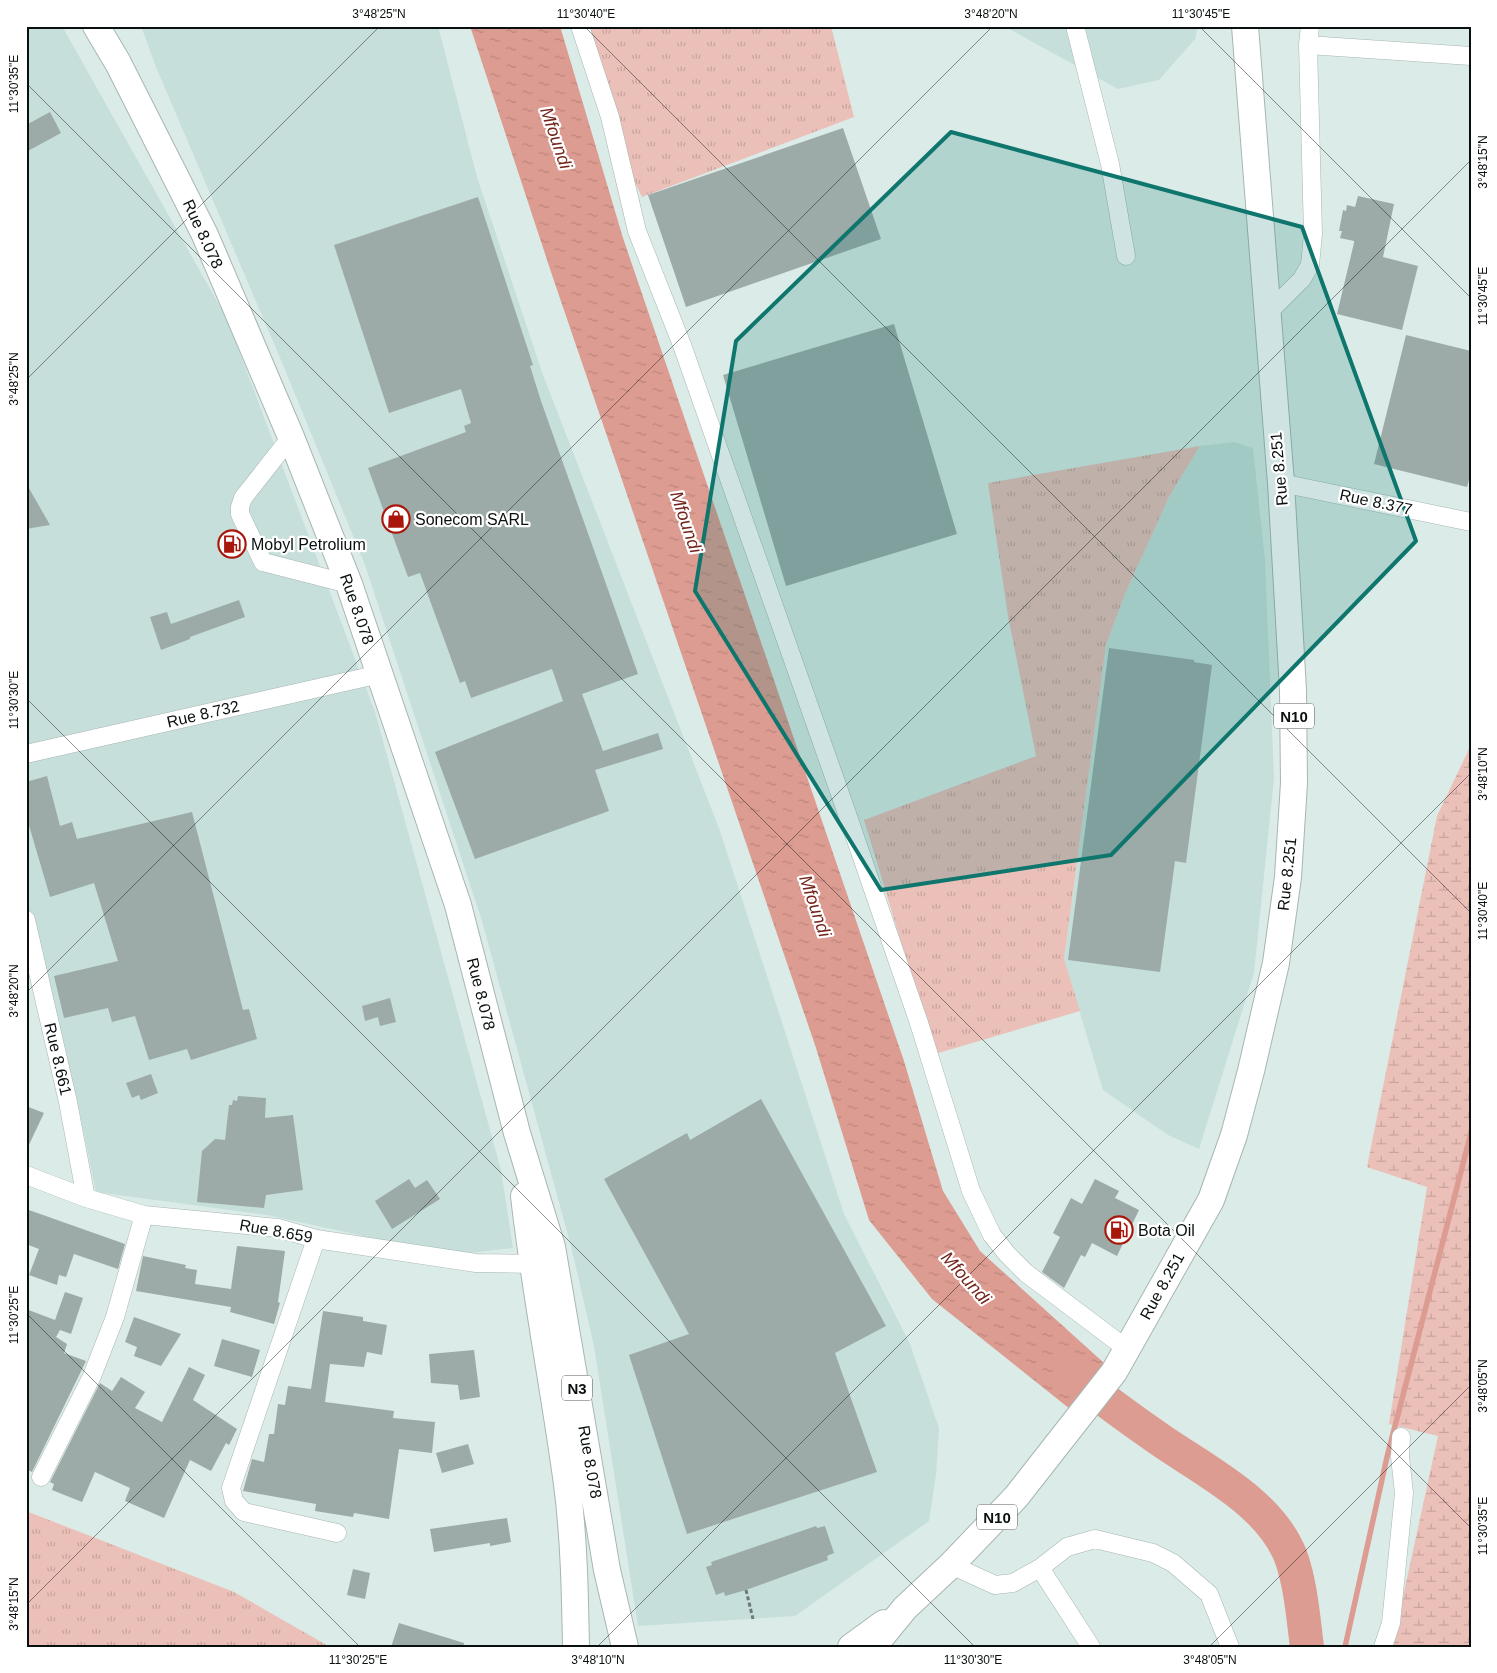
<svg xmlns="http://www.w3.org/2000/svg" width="1497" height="1673" font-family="Arial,sans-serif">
<defs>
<pattern id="grass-tufts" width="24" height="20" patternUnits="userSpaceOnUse" patternTransform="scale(1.25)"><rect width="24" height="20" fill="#ebc0b8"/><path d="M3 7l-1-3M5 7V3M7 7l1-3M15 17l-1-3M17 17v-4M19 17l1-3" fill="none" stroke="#c8a49d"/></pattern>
<pattern id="wetland-marsh" width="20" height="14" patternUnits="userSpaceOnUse" patternTransform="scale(1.25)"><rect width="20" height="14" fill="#ebc0b8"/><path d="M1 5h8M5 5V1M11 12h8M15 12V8" fill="none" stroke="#c8a49d"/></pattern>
<pattern id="water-ripples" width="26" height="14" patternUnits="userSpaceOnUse" patternTransform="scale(1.25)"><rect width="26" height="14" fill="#dd9c91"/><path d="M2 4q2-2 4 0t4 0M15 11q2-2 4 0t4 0" fill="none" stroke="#bc857c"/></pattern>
</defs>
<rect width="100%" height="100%" fill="#dbebe8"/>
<path fill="#c6dfdb" d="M 26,26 L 62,26 L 227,319 L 375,712 L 501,1170 L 513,1248 L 452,1255 L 267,1215 L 96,1192 L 76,1095 L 59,1039 L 26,897 Z
M 141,26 L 438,26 L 477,177 L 543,375 L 720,831 L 844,1214 L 910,1344 L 939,1428 L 936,1475 L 929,1521 L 795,1616 L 638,1626 L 594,1346 L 571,1246 L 482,921 L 365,565 L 281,360 L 156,67 Z
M 1004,26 L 1198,26 L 1195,39 L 1159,80 L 1118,89 Z
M 1235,442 L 1253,448 L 1265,560 L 1274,778 L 1254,973 L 1199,1149 L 1168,1135 L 1103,1090 L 1064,959 L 1106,645 L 1125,594 L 1169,497 L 1200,446 Z"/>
<path fill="url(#grass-tufts)" d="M 589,26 L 831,26 L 854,117 L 642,197 L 626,164 Z
M 1200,446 L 1169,497 L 1125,594 L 1106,645 L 1064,959 L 1080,1011 L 935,1054 L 864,820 L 1036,756 L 1008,616 L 988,483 Z
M 26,1511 L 234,1592 L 330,1647 L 26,1647 Z"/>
<path fill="url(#wetland-marsh)" d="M 1471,745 L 1471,1647 L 1392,1647 L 1438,1436 L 1389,1424 L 1427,1187 L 1367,1167 L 1437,816 Z"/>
<path fill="url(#water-ripples)" d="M 470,26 L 560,26 L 623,238 L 904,1061 L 943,1191 L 980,1251 L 1114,1372 L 1080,1417 L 932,1299 L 869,1220 L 816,1048 L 552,275 Z"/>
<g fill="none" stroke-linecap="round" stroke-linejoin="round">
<path stroke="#dd9c91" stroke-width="5.5" d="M 1345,1647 L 1387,1457 L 1471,1133"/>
<path stroke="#dd9c91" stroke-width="34" d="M 1070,1373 C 1100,1397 1130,1419 1162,1441 C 1207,1472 1270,1503 1291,1557 C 1301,1586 1303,1616 1307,1647"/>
</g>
<path fill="#9caba8" d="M 50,112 L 61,133 L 26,152 L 26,125 Z
M 843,128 L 881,239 L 686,307 L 648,195 Z
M 1358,196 L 1394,204 L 1383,257 L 1418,266 L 1402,330 L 1337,314 L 1354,243 L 1354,241 L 1340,238 L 1342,231 L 1339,231 L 1343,210 L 1346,211 L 1347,205 L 1355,207 Z
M 478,197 L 533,365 L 530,366 L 541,401 L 638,674 L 582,694 L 603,751 L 658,733 L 663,749 L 595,770 L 609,811 L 475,859 L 435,752 L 563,701 L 552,669 L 471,698 L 465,681 L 460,683 L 420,573 L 408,577 L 368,468 L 466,432 L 464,426 L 471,423 L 461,389 L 389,413 L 334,245 Z
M 894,324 L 957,534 L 786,586 L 723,375 Z
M 1406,335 L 1471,351 L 1471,473 L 1467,487 L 1374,464 Z
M 26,483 L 50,525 L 26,529 Z
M 239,600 L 245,617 L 190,637 L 190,639 L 161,650 L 150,617 L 167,612 L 171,624 Z
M 1109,648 L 1194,660 L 1194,662 L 1212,665 L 1186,863 L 1175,861 L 1160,972 L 1068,960 Z
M 47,776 L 60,826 L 72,822 L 77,839 L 192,812 L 243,1010 L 249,1009 L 257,1039 L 191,1060 L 187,1049 L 149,1060 L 135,1016 L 112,1022 L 108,1008 L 64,1018 L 54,976 L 118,961 L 94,883 L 50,897 L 26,815 L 26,782 Z
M 390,998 L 396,1022 L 380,1026 L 378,1017 L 365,1021 L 362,1006 Z
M 151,1074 L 158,1093 L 141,1100 L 139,1095 L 132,1098 L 126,1083 Z
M 238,1096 L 266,1098 L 265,1118 L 293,1115 L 303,1190 L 266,1195 L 264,1208 L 197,1202 L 202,1151 L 215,1139 L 225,1140 L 229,1105 L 232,1105 L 233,1100 L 237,1101 Z
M 761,1099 L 886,1326 L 835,1353 L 877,1472 L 687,1534 L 629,1355 L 689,1334 L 604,1179 L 687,1133 L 690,1140 Z
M 26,1106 L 44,1113 L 26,1151 Z
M 409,1179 L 415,1188 L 427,1180 L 440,1199 L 392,1229 L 375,1201 Z
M 1095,1179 L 1119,1191 L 1115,1198 L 1139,1210 L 1117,1256 L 1092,1243 L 1085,1257 L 1081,1255 L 1064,1288 L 1042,1272 L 1060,1237 L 1053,1233 L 1071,1198 L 1082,1204 Z
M 26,1209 L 125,1244 L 118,1269 L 74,1254 L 66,1277 L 59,1275 L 57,1285 L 29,1275 L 39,1249 L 26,1244 Z
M 237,1246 L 285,1251 L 278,1302 L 280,1303 L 274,1324 L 230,1312 L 231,1307 L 136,1291 L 143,1256 L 186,1265 L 185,1268 L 197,1270 L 195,1284 L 231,1289 Z
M 65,1292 L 83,1298 L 71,1334 L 60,1330 L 56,1337 L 67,1344 L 64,1353 L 86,1361 L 32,1472 L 26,1469 L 26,1309 L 55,1320 Z
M 323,1311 L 363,1317 L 363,1321 L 387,1325 L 382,1355 L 367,1352 L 364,1367 L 330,1364 L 325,1402 L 394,1411 L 393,1418 L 435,1422 L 432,1453 L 399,1449 L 389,1519 L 354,1513 L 353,1517 L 315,1511 L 316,1504 L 243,1491 L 252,1459 L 264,1462 L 269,1434 L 274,1434 L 278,1404 L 285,1405 L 288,1386 L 311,1389 Z
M 134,1317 L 181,1334 L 161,1366 L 134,1356 L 137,1347 L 125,1342 Z
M 222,1339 L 260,1350 L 252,1377 L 214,1366 Z
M 474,1350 L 480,1397 L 460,1400 L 458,1385 L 431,1383 L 429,1354 Z
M 189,1367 L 205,1375 L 193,1400 L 237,1429 L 229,1445 L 226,1443 L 211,1471 L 190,1460 L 164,1518 L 125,1501 L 130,1488 L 95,1472 L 82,1502 L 52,1490 L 54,1484 L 50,1482 L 100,1383 L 112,1391 L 121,1377 L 145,1392 L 135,1408 L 162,1422 Z
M 468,1444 L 474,1464 L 442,1473 L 436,1453 Z
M 507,1518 L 511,1542 L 490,1546 L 490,1543 L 434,1552 L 430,1529 Z
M 816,1526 L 817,1528 L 825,1526 L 834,1553 L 827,1556 L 828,1560 L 746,1590 L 725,1596 L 724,1592 L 716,1595 L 706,1567 L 712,1565 L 711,1562 Z
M 353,1569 L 370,1573 L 365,1599 L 347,1595 Z
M 399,1623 L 464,1643 L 464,1647 L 391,1647 Z"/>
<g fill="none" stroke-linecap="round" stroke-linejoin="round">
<g stroke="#a7b6b3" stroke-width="19">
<path id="minor" d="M 580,26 L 610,117 L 637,231 L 682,345 L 844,805 L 919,1023 L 971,1191 L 992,1235 L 1007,1254 L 1026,1273 L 1127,1349
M 1075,26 L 1110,164 L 1126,256
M 1308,45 L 1471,56
M 1267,314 L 1302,279 L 1310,265 L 1313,234 L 1308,45 L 1310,26
M 291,437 L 243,498 L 240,507 L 240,514 L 263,562 L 349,584
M 1281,483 L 1471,522
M 26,754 L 380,674
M 26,920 L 68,1102 L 86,1198
M 26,1175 L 86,1198 L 144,1215 L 278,1228 L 316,1239 L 476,1263 L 532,1264
M 316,1239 L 231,1488 L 234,1501 L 244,1512 L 337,1533
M 41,1477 L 92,1376 L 115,1317 L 144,1215
M 951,1565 L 995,1585 L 1013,1583 L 1040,1568 L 1067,1547 L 1095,1539 L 1153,1553 L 1173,1563 L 1209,1594 L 1230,1647
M 1040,1568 L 1091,1647
M 1383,1647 L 1391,1623 L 1404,1493 L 1400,1457 L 1401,1437"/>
</g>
<g stroke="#a7b6b3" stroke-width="28">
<path id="highway" d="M 96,26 L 118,63 L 205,235 L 291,437 L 349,584 L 458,905 L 517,1133 L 552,1247 L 607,1570 L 625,1647
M 524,1196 C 535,1293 554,1388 567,1484 C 574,1538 575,1593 576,1647
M 851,1647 L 884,1623
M 873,1647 L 905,1608 L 951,1565 L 1016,1497 L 1114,1372 L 1211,1200 L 1234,1135 L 1251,1071 L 1276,963 L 1288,877 L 1294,783 L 1293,690 L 1281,483 L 1245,26"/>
</g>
<path stroke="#6e7977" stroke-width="3" stroke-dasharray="4 2.5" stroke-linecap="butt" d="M 746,1590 L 753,1619"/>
<use href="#minor" stroke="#fff" stroke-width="18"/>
<use href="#highway" stroke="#fff" stroke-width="26"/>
</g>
<path fill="#0f766e" fill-opacity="0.2" stroke="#0f766e" stroke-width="4" stroke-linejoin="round" d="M 951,132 L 1302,227 L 1416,541 L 1111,855 L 881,890 L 695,591 L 736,341 Z"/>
<path fill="none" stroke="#0a100f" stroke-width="1" stroke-opacity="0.45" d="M 584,26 L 1471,913M 1199,26 L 1471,298M 26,83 L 1471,1528M 26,380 L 380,26M 26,698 L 975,1647M 26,993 L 993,26M 26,1313 L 360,1647M 26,1605 L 1471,160M 597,1647 L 1471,773M 1209,1647 L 1471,1385"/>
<defs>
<g id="shop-ring" transform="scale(1.4375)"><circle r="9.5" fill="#fff" stroke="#a9170c" stroke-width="1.5"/><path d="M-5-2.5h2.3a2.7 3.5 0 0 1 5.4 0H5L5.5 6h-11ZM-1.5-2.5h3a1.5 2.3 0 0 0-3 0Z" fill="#a9170c"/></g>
<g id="fuel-ring" transform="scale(1.4375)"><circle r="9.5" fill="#fff" stroke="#a9170c" stroke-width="1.5"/><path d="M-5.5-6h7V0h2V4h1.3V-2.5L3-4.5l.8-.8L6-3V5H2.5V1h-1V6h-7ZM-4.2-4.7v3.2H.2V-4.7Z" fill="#a9170c"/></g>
</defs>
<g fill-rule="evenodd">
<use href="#shop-ring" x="396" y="519"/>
<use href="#fuel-ring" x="232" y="544"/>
<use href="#fuel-ring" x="1119" y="1230"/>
</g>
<g text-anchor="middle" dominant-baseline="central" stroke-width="4.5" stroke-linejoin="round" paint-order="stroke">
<g fill="#fff" stroke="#545857" stroke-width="1">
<rect x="1274" y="703.5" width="40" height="25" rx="4"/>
<rect x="562" y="1375.5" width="30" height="25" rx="4"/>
<rect x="977" y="1504.5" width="40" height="25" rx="4"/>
</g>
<g font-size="15" font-weight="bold" fill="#0a100f">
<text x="1294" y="716">N10</text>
<text x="577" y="1388">N3</text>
<text x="997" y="1517">N10</text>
</g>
<g font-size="16" fill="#0a100f" stroke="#fff">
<text transform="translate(203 234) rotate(65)">Rue 8.078</text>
<text transform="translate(1279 469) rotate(-95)">Rue 8.251</text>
<text transform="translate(1376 502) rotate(12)">Rue 8.377</text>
<text transform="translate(357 609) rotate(71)">Rue 8.078</text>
<text transform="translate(203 714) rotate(-13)">Rue 8.732</text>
<text transform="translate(1287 874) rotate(-84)">Rue 8.251</text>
<text transform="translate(481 994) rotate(76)">Rue 8.078</text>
<text transform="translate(58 1059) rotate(77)">Rue 8.661</text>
<text transform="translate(276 1231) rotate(10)">Rue 8.659</text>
<text transform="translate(1162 1286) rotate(-61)">Rue 8.251</text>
<text transform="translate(590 1462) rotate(80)">Rue 8.078</text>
</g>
<g font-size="16" fill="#0a100f" stroke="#fff" text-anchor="start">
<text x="415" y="519">Sonecom SARL</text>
<text x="251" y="544">Mobyl Petrolium</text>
<text x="1138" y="1230">Bota Oil</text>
</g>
<g font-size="18" font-style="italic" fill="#74261d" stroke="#fff">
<text transform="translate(556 138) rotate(71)">Mfoundi</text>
<text transform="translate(686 522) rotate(71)">Mfoundi</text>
<text transform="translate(815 906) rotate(71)">Mfoundi</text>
<text transform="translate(966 1278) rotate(48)">Mfoundi</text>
</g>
</g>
<rect width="1497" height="1673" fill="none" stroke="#ffffff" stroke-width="55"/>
<rect x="28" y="28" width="1442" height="1618" fill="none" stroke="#0a100f" stroke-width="2"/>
<g font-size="12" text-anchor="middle" fill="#0a100f">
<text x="379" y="18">3°48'25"N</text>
<text x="586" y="18">11°30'40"E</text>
<text x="991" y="18">3°48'20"N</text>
<text x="1201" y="18">11°30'45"E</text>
<text transform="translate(14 84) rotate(-90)" y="4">11°30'35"E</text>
<text transform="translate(1483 162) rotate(-90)" y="4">3°48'15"N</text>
<text transform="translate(1483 296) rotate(-90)" y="4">11°30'45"E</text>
<text transform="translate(14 379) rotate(-90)" y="4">3°48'25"N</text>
<text transform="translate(14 700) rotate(-90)" y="4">11°30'30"E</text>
<text transform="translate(1483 774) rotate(-90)" y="4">3°48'10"N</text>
<text transform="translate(1483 911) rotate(-90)" y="4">11°30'40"E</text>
<text transform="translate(14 991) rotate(-90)" y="4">3°48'20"N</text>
<text transform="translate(14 1315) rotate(-90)" y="4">11°30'25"E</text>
<text transform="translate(1483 1386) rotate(-90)" y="4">3°48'05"N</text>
<text transform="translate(1483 1526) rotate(-90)" y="4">11°30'35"E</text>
<text transform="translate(14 1604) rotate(-90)" y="4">3°48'15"N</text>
<text x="358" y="1664">11°30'25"E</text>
<text x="598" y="1664">3°48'10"N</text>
<text x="973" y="1664">11°30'30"E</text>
<text x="1210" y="1664">3°48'05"N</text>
</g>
</svg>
